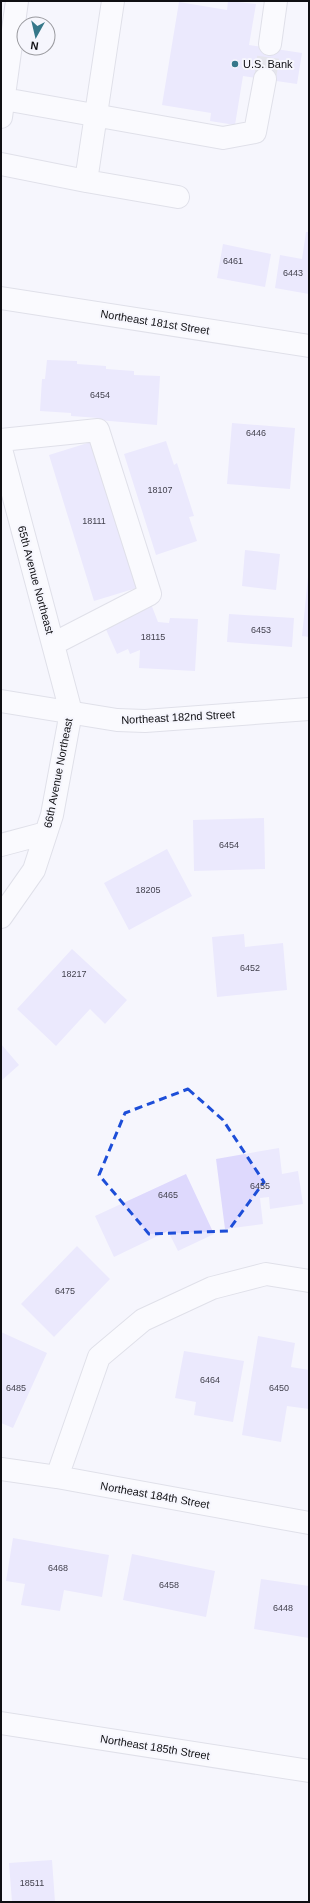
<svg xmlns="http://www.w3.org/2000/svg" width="310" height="1903" font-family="Arial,sans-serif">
<rect width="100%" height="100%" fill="#f6f6fd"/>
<path fill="#ded9fd" d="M 228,1 L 256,4 L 249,45 L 302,53 L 297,84 L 243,76 L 235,125 L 210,121 L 211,113 L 162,105 L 179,2 L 227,10 Z
M 306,232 L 309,232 L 309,294 L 275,288 L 280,255 L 302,259 Z
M 223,244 L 271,254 L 265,287 L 217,278 Z
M 47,360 L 77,361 L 77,364 L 106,366 L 106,369 L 134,371 L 134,375 L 160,376 L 157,425 L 98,420 L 99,418 L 71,416 L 71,413 L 40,411 L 42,379 L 45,379 Z
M 232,423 L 295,428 L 290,489 L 227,484 Z
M 94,441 L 140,587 L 94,601 L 49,455 Z
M 166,441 L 174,465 L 177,463 L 194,516 L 189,517 L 197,541 L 156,555 L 124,454 Z
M 245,550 L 280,554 L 276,590 L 242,586 Z
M 308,577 L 309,577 L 309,637 L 302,636 Z
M 151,604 L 158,622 L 169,623 L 170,618 L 198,619 L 195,671 L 139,668 L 140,650 L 130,654 L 128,649 L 117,654 L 104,625 Z
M 229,614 L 294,618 L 292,647 L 227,642 Z
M 264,818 L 265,869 L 194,871 L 193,820 Z
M 167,849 L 192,896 L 129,930 L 104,883 Z
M 244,934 L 245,947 L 283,943 L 287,990 L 217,997 L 212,937 Z
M 72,949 L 127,1000 L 105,1024 L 90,1009 L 56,1046 L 17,1009 Z
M 1,1044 L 19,1065 L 1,1081 Z
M 279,1148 L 282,1174 L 298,1171 L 303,1204 L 270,1209 L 269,1197 L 260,1198 L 263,1224 L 225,1229 L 216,1159 Z
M 186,1174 L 214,1234 L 178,1251 L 168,1231 L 114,1257 L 95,1216 Z
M 77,1246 L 110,1279 L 54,1337 L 21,1304 Z
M 1,1332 L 47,1353 L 13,1428 L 1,1423 Z
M 258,1336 L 295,1343 L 291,1367 L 309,1370 L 309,1409 L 287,1406 L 281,1442 L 242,1435 Z
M 184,1351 L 244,1361 L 233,1422 L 194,1415 L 196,1402 L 175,1398 Z
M 13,1538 L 109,1555 L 102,1597 L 64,1590 L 60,1611 L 21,1605 L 25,1584 L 6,1581 Z
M 132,1554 L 215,1571 L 206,1617 L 123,1600 Z
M 261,1579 L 309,1586 L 309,1638 L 254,1629 Z
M 52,1860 L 55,1902 L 12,1902 L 9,1863 Z"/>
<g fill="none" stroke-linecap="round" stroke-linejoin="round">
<path stroke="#d3d3da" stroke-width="22" stroke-dasharray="22 11" stroke-linecap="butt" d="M 265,79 L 270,44"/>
<g stroke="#c5c6d1" stroke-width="24">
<path id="minor" d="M 270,44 L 276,1
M 4,99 L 223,138 L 255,132 L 265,79
M 1,117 L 17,1
M 1,164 L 86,181 L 113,1
M 86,181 L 178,197
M 1,298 L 309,346
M 1,440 L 98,430 L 150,594 L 53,644
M 1,449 L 71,712 L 52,815 L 34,870 L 1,917
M 1,701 L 117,720 L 145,721 L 309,709
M 1,845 L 46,833
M 1,1469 L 57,1477 L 309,1523
M 57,1477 L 99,1357 L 143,1320 L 212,1288 L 266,1274 L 309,1281
M 1,1723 L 309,1771"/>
</g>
<use href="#minor" stroke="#fff" stroke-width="22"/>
</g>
<path d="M0 0H310V1903H0ZM 188,1089 L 223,1120 L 264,1182 L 228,1231 L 149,1234 L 99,1175 L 125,1113 Z" fill="#f6f6fd" fill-opacity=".55" fill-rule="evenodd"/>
<path fill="none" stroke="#1d4ed8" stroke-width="3" stroke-dasharray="8 5" stroke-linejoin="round" d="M 188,1089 L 223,1120 L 264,1182 L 228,1231 L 149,1234 L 99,1175 L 125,1113 Z"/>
<circle fill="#36788a" stroke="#f6f6fd" stroke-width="1.5" cx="235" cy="64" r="4"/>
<g text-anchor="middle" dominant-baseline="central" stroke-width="4" stroke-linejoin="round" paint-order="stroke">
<g font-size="9" fill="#43424e">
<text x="233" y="261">6461</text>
<text x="293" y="273">6443</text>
<text x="100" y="395">6454</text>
<text x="256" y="433">6446</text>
<text x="160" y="490">18107</text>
<text x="94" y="521">18111</text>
<text x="261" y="630">6453</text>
<text x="153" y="637">18115</text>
<text x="229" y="845">6454</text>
<text x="148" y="890">18205</text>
<text x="250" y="968">6452</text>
<text x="74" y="974">18217</text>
<text x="260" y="1186">6455</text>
<text x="168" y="1195">6465</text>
<text x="65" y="1291">6475</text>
<text x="210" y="1380">6464</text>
<text x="16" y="1388">6485</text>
<text x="279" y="1388">6450</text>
<text x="58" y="1568">6468</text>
<text x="169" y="1585">6458</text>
<text x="283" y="1608">6448</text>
<text x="32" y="1883">18511</text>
</g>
<g font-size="11" fill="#0f0f13" stroke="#f6f6fd" text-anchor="start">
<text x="243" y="64">U.S. Bank</text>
</g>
<g font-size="11" fill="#0f0f13" stroke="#f6f6fd">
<text transform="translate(155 322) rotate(9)">Northeast 181st Street</text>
<text transform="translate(36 580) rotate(75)">65th Avenue Northeast</text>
<text transform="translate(178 717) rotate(-3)">Northeast 182nd Street</text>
<text transform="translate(58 773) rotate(-79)">66th Avenue Northeast</text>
<text transform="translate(155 1495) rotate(10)">Northeast 184th Street</text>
<text transform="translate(155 1747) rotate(9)">Northeast 185th Street</text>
</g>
</g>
<rect width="310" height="1903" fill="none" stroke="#0f0f13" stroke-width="4"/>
<g transform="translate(36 36) rotate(188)"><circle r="19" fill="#f6f6fd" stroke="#9a9a9f"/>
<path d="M0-3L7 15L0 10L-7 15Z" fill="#36788a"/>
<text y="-6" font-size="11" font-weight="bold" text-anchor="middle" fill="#0f0f13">N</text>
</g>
</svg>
